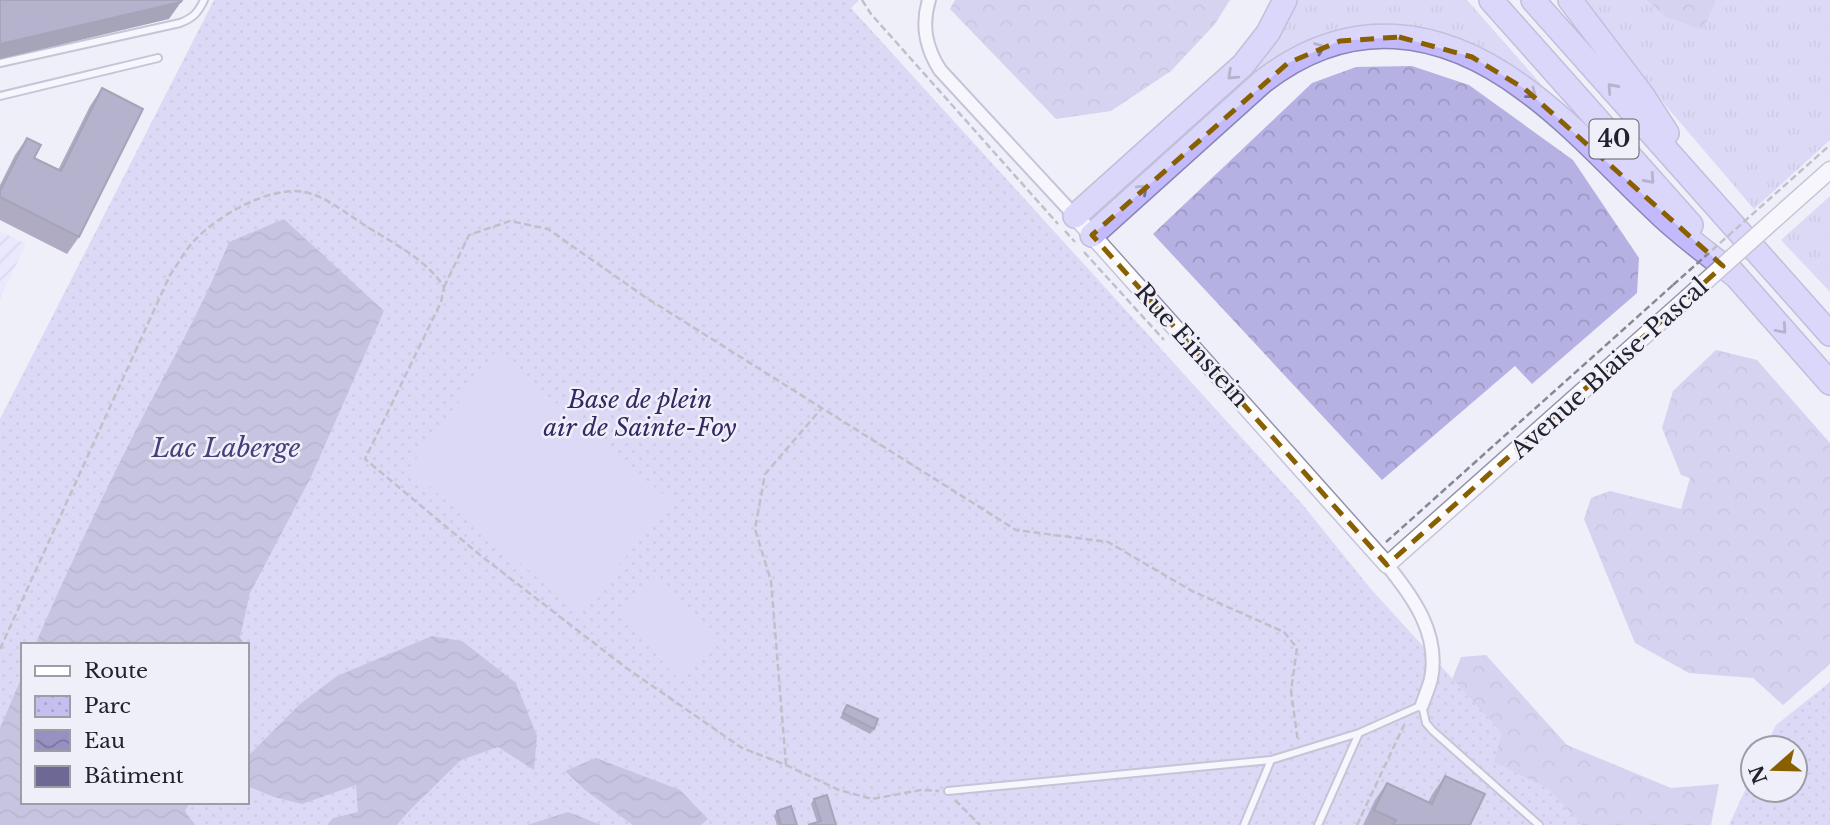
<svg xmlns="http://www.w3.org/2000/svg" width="1830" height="825" font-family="'Libre Baskerville',serif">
<defs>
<pattern id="industrial-furrows" width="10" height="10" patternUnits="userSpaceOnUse" patternTransform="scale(1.75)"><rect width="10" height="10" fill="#e3e1fe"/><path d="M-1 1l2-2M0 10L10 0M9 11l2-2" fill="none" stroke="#c2c1da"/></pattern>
<pattern id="grass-tufts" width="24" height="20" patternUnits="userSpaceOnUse" patternTransform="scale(1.75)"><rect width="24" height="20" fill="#c4bfef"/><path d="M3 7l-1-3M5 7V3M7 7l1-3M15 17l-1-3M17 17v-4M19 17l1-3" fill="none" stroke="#a8a4cd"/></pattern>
<pattern id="forest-crowns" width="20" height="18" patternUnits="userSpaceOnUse" patternTransform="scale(1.75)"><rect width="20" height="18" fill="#b6b1e3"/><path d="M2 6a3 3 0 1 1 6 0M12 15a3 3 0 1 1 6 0" fill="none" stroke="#9c98c3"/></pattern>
<pattern id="park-dots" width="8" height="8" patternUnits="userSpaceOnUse" patternTransform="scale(1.75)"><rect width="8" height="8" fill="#c4bfef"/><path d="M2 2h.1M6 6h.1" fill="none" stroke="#a8a4cd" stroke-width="1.8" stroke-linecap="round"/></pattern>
<pattern id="water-waves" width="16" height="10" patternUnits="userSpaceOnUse" patternTransform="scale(1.75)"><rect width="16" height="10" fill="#9691c1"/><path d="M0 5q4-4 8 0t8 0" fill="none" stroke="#7a769d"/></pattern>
</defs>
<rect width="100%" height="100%" fill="#efeffa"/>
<path fill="url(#industrial-furrows)" d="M 0,231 L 26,244 L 0,298 Z"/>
<path fill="url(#grass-tufts)" d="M 1294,0 L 1467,0 L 1541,84 L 1537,88 L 1508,66 L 1339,32 L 1143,178 L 1137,171 Z
M 1586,0 L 1830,0 L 1830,140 L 1754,209 L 1666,106 Z
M 1830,196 L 1830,292 L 1781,240 Z"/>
<path fill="url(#forest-crowns)" d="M 955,0 L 1230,0 L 1215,24 L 1171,71 L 1111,111 L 1056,119 L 950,9 Z
M 1647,0 L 1716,0 L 1703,30 L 1666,17 Z
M 1412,66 L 1469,85 L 1573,160 L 1639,258 L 1637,293 L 1532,384 L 1515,366 L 1382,480 L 1153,234 L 1312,83 L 1356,67 Z
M 1716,350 L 1757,360 L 1830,443 L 1830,664 L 1783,705 L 1753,678 L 1689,673 L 1635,643 L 1584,519 L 1591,498 L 1610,491 L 1681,509 L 1690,478 L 1681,475 L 1662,428 L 1673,391 Z
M 1486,655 L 1567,745 L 1671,788 L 1719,784 L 1711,825 L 1564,825 L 1542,809 L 1440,710 L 1461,657 Z"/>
<path fill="url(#park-dots)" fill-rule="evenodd" d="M 214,0 L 859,0 L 851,8 L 1303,505 L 1370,588 L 1502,733 L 1494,762 L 1549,789 L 1582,825 L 0,825 L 0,419 ZM 23,645 L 247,645 L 247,802 L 23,802 Z
M 1830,682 L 1830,825 L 1729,825 L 1753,773 L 1753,790 L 1795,790 L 1795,748 L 1765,748 L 1776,725 Z"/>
<path fill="#c4bfef" d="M 496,352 L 672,502 L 579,613 L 409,469 Z
M 657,574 L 718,641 L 678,678 L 617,610 Z"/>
<path fill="url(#water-waves)" d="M 284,219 L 384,311 L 310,479 L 250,593 L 240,637 L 244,645 L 35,645 C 67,571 101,499 137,428 C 169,366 203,306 229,242 Z
M 432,636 L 462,641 L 516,683 L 537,736 L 534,770 L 498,747 L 461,760 L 406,814 L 397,825 L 327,825 L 333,818 L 358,812 L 356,785 L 302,804 L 274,797 L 247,786 L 247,757 L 300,704 L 337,676 Z
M 23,674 L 23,802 L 190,802 L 185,811 L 195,825 L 0,825 L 0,728 Z
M 596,758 L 680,790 L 708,819 L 701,825 L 633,825 L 585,790 L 565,771 Z
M 568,812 L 601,825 L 527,825 Z"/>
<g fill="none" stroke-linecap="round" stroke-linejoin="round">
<g stroke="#9592ad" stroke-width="10">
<path id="service" d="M 0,63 L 180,23 C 193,18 198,13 204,0
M 0,96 L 158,58
M 948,791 L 1271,760
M 1244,825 L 1271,760 L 1359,733 L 1422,705 L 1426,723 L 1433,731 L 1539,825
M 1318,825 L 1359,733"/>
</g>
<g stroke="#9592ad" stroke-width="16">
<path id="minor" d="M 929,0 C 921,26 926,48 940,70 L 1075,216
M 1387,565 C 1413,597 1440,634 1431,679 C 1429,687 1425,696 1422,705"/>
</g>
<g stroke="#9592ad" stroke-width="19">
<path id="tertiary" d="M 1784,211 L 1830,170
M 1075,216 L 1387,565 L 1687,298"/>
</g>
<g stroke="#8a85b3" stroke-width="26">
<path id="motorway" d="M 1491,0 L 1691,225
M 1533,0 L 1830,334
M 1570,0 L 1643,96 L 1667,133
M 1075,216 L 1243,65 L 1268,33 L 1285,0
M 1092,235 L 1262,82 C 1349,14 1441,26 1526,90 C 1575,126 1615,172 1659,213 C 1683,236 1711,256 1737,277
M 1728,267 L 1830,383"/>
</g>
<path stroke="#888792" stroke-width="2.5" stroke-dasharray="7 3.5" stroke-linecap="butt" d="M 862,0 L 871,14 L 1058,224
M 1775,194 L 1830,145
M 1065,231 L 1075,242
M 1084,252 L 1164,340
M 444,287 L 469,235 L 510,221 L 548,229 L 645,297 L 1016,530 L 1108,542 L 1192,591 L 1284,632 L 1297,648 L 1291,691 L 1298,742
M 1386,542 L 1673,285
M 0,649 L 170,275 C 178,264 185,250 195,240 C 218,215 274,183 309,193 C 332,200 353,219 374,231 C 400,247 427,261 444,287 L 441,302 L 365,459 L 480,555 L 625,667 L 742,748 L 786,765 L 839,790 L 872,799 L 921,790 L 939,791
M 786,765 L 771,581 L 755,529 L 765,474 L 821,409
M 955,800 L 980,825
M 1357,825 L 1405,723"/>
<use href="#service" stroke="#fff" stroke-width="6"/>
<use href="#minor" stroke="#fff" stroke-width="12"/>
<use href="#tertiary" stroke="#fff" stroke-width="16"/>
<use href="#motorway" stroke="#c2bafc" stroke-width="23"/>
<g stroke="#9592ad" stroke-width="19" stroke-linecap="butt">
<path id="tertiary-bridge" d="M 1687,298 L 1784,211"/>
</g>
<path stroke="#888792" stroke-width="2.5" stroke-dasharray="7 3.5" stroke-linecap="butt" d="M 1673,285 L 1775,194"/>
<use href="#tertiary-bridge" stroke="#fff" stroke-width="16"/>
</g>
<path fill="#5f5980" d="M 102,88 L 79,237 L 67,254 L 0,220 L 0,185 L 15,155 L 27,138 L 34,158 L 58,170 L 90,106 Z
M 847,705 L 874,729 L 870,734 L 840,718 Z
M 1445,776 L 1470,825 L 1363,825 L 1375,800 L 1387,783 L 1428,802 L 1433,793 Z
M 814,799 L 836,825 L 817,822 L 811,804 Z
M 777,811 L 797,825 L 777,825 L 774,816 Z"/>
<path fill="#4d4968" d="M 181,2 L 169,19 L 0,59 L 0,44 Z"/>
<path fill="#6e6895" stroke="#4d4968" stroke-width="2" d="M 0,0 L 182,0 L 181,2 L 0,44 Z
M 102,88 L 143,109 L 79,237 L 0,197 L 0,191 L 27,138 L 41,145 L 34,158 L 61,171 Z
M 847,705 L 878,719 L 874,729 L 843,713 Z
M 1445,776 L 1485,794 L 1470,825 L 1393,825 L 1396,820 L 1374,810 L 1387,783 L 1432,804 Z
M 827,795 L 836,825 L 808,825 L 821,821 L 814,799 Z
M 791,806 L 797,825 L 781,825 L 777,811 Z"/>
<defs><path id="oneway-chevron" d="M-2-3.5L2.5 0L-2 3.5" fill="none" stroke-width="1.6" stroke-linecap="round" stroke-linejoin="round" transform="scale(1.75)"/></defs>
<g stroke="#726e94">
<use href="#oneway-chevron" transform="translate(1320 48) rotate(-21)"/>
<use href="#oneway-chevron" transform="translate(1232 75) rotate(137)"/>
<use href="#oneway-chevron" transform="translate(1612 88) rotate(-132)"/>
<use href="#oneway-chevron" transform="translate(1532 94) rotate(38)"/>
<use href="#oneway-chevron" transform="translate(1650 179) rotate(48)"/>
<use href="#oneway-chevron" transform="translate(1143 189) rotate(-42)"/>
<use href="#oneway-chevron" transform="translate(1782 329) rotate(49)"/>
</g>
<path d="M0 0H1830V825H0ZM 1399,37 L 1472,57 L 1525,89 L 1723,266 L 1387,565 L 1092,235 L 1288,63 L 1340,41 Z" fill="#efeffa" fill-opacity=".55" fill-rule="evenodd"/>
<path fill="none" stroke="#896000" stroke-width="5" stroke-dasharray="14 9" stroke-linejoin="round" d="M 1399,37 L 1472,57 L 1525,89 L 1723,266 L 1387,565 L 1092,235 L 1288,63 L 1340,41 Z"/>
<g text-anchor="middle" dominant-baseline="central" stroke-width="5" stroke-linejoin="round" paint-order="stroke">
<rect fill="#efeffa" stroke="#60606a" stroke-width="2" x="1589.5" y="119.5" width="49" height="39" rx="5"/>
<g font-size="23" font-weight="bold" fill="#23222c">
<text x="1614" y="139">40</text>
</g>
<g font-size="24" fill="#23222c" stroke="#efeffa">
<text transform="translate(1192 345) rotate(48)">Rue Einstein</text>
<text transform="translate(1609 368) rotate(-42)">Avenue Blaise-Pascal</text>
</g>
<g font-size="24" font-style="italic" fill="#342762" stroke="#efeffa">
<text x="640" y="399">Base de plein<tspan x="640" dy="28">air de Sainte-Foy</tspan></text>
</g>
<g font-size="26" font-style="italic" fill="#493e7c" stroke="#efeffa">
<text x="226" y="448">Lac Laberge</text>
</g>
</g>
<rect x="21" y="643" width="228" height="161" fill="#efeffa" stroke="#9d9da8" stroke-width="2"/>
<rect x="35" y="666" width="35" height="10" fill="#ffffff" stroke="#9d9da8" stroke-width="2"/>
<text x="84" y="678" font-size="21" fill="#23222c">Route</text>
<rect x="35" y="696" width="35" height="21" fill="url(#park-dots)" stroke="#9d9da8" stroke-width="2"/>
<text x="84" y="713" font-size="21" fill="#23222c">Parc</text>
<rect x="35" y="730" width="35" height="21" fill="url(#water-waves)" stroke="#9d9da8" stroke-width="2"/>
<text x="84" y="748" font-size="21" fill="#23222c">Eau</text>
<rect x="35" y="766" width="35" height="21" fill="#6e6895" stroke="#9d9da8" stroke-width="2"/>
<text x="84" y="783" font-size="21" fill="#23222c">Bâtiment</text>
<g transform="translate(1774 769) rotate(250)"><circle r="33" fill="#efeffa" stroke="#9d9da8" stroke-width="2"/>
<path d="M0-5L12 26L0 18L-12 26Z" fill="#896000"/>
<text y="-10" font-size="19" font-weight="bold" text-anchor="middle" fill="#23222c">N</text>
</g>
</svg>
